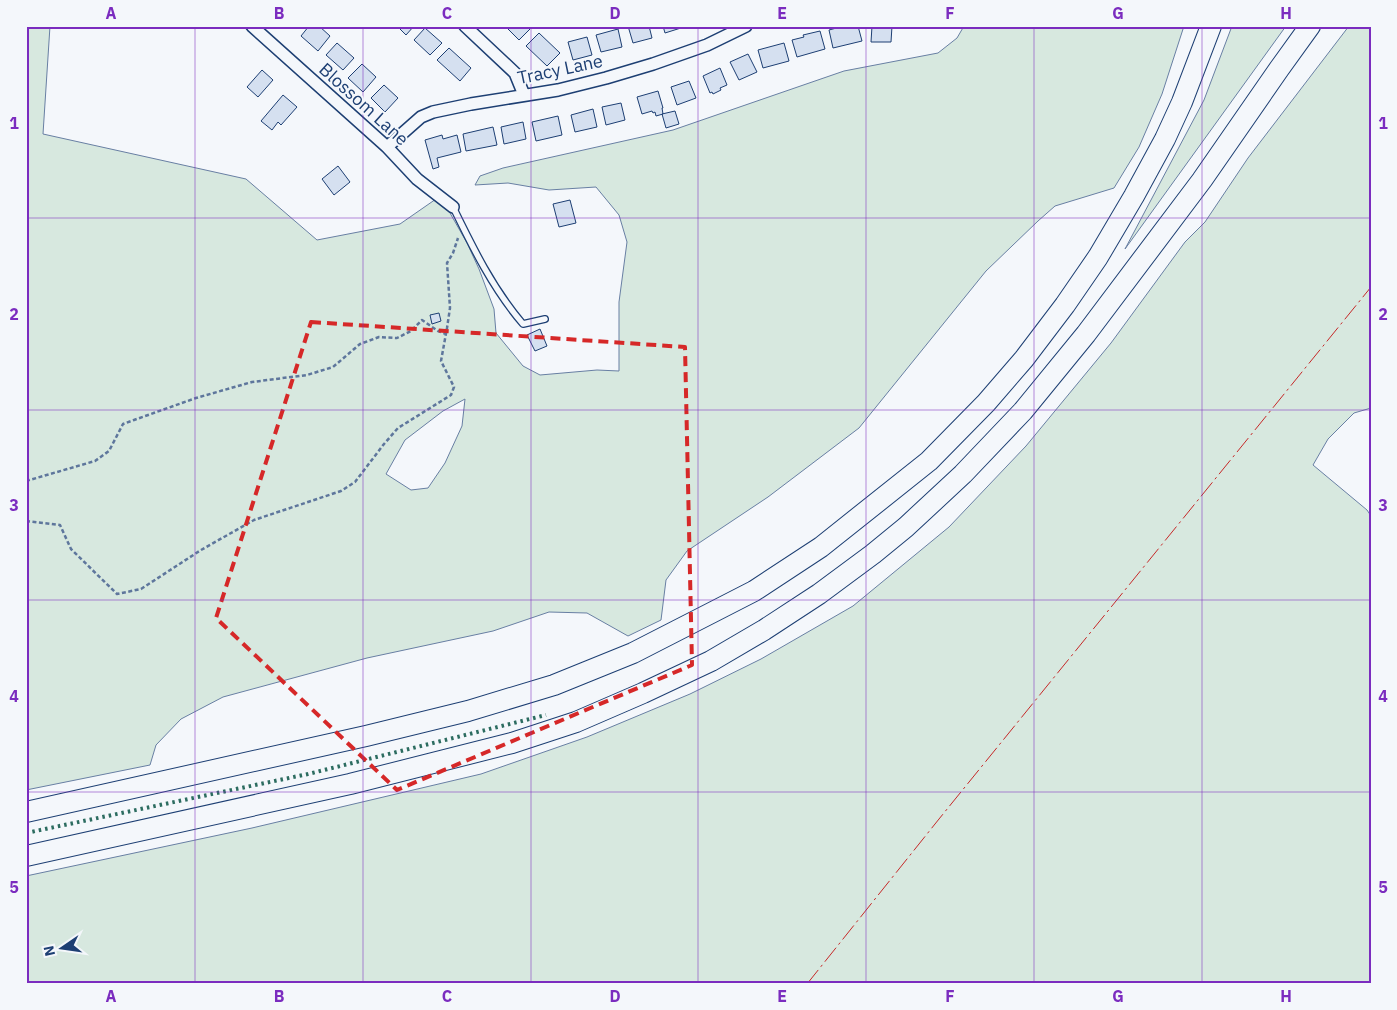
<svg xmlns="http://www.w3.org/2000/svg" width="1397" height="1010" font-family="'IBM Plex Sans',sans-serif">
<rect width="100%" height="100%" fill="#f4f7fb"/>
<path fill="#d7e8df" stroke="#687fa3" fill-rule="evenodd" d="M 26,26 L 50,26 L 43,134 L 246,179 L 317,240 L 400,224 L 436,199 L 450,213 L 467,243 L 479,269 L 494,309 L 496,333 L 523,366 L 540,375 L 597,370 L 619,371 L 619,302 L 627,242 L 619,215 L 596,187 L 549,190 L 508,183 L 475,185 L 480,176 L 503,168 L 673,130 L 844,71 L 938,53 L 957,38 L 964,26 L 1184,26 L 1162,94 L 1139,147 L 1114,188 L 1055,206 L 1038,221 L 986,271 L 859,428 L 768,497 L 687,551 L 666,580 L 661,620 L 628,636 L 587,613 L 549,612 L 493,631 L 367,658 L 223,697 L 181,719 L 156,745 L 150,765 L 26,790 ZM 465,399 L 462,426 L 445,463 L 428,488 L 411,490 L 386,474 L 405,440 L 443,411 Z
M 1232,26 L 1286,26 L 1125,249 L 1204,100 Z
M 1349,26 L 1371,26 L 1371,408 L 1354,413 L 1328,439 L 1313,465 L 1367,510 L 1371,516 L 1371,984 L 26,984 L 26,876 L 252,828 L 481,774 L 587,737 L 690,694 L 761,659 L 853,606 L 949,527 L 1026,446 L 1111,343 L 1185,242 L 1205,222 L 1248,158 Z"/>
<path fill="#d5e0f0" stroke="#1d3f73" d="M 309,26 L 319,26 L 330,36 L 318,51 L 301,36 Z
M 397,26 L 414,26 L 406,35 Z
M 505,26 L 531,26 L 532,27 L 519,40 Z
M 628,26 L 649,26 L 652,38 L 633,43 Z
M 663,26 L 684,26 L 684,27 L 665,33 Z
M 844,26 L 858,26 L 862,41 L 833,48 L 829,30 Z
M 872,26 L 892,26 L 891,42 L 871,42 Z
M 425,28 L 442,43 L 430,55 L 414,40 Z
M 618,29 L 622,47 L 601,52 L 596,35 Z
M 820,31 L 825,49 L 797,57 L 792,40 L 804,37 L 803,35 Z
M 539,33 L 560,53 L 547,66 L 526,46 Z
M 587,37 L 592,55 L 573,60 L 568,42 Z
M 337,43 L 354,58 L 343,70 L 326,55 Z
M 784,43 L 789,61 L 763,68 L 758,50 Z
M 449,48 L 471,68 L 460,81 L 437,60 Z
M 748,54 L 757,72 L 739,80 L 730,62 Z
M 362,64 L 376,77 L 363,92 L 348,78 Z
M 720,68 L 727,85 L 720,88 L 721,90 L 713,94 L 712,92 L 710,93 L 703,76 Z
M 262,70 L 273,80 L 258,97 L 247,87 Z
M 689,81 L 696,98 L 677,105 L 671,87 Z
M 384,85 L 398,98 L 385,112 L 371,98 Z
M 658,91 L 663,108 L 662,108 L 663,114 L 656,116 L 655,112 L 653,113 L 652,111 L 642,114 L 637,97 Z
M 283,95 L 297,107 L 281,125 L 278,122 L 272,130 L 261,121 Z
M 621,103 L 625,120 L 606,125 L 602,107 Z
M 593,109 L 597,127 L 575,132 L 571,115 Z
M 675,111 L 679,124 L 666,128 L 662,114 Z
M 558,116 L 562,135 L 536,141 L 532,122 Z
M 523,122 L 526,139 L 504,144 L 501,127 Z
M 493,127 L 497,145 L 466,151 L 463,134 Z
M 442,135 L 443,139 L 457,135 L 461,152 L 437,158 L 439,167 L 433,169 L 425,140 Z
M 338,166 L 350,182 L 334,195 L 322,179 Z
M 570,200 L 576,223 L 559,227 L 553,204 Z
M 439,313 L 441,321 L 432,324 L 430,315 Z
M 540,329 L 547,346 L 535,351 L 527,335 Z"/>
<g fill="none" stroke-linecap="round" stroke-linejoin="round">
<g stroke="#1d3f73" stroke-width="8">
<path id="service" d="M 453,207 C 473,248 493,289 523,324 L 545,319"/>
</g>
<g stroke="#1d3f73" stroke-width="14">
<path id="minor" d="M 252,26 L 387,147 L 417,179 L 453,207
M 465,26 L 515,73 L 524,95
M 387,147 L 421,117 L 433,112 L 471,104 L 558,90 L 606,78 L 653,64 L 707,45 L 746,26"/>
</g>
<g stroke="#1d3f73" stroke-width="22">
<path id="motorway" d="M 26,812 L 366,736 L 468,711 L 554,685 L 633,653 L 715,611 L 754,591 L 821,547 L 929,461 L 986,403 L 1024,359 L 1065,305 L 1098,257 L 1134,196 L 1165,139 L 1182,102 L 1211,26
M 26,856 L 350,784 L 512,743 L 576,722 L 643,693 L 711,661 L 764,630 L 819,594 L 873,554 L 906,527 L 963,474 L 1023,411 L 1086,334 L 1202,180 L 1279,69 L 1310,26"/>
</g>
<path stroke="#5e769c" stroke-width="2.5" stroke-dasharray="4 2.5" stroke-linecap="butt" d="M 26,481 L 95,461 L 109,451 L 123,424 L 134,420 L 196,398 L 252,382 L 307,375 L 333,367 L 360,344 L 379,337 L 397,338 L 411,331 L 422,320 L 438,331 L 446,334
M 26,521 L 60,525 L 71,549 L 117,594 L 141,589 L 201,550 L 254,520 L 341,491 L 355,482 L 384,444 L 398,428 L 451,395 L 454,387 L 441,361 L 447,328 L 450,308 L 447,263 L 453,253 L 458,238"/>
<use href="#service" stroke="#f4f7fb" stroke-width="5.5"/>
<use href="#minor" stroke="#f4f7fb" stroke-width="11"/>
<use href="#motorway" stroke="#f4f7fb" stroke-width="20"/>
<path stroke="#2c6c60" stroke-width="4" stroke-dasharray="2.5 4" stroke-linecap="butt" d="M 26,833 L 308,774 L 546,715"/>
<path stroke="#c62828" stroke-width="1" stroke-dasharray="18 4 2.5 4" stroke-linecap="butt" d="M 807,984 L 939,819 L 1371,287"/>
</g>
<path fill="none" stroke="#d62828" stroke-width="4" stroke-dasharray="10 6" stroke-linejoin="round" d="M 311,322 L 685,347 L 692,665 L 397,790 L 216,618 Z"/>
<path fill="none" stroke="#7b2cbf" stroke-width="1" stroke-opacity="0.55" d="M 195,26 L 195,984M 363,26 L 363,984M 531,26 L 531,984M 698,26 L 698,984M 866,26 L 866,984M 1034,26 L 1034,984M 1202,26 L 1202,984M 26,218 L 1371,218M 26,410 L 1371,410M 26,600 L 1371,600M 26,792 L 1371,792"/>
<g text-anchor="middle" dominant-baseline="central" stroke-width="4" stroke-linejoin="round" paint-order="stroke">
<g font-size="18" fill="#1d3f73" stroke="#f4f7fb">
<text transform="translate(560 69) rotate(-12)">Tracy Lane</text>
<text transform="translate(364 104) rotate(42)">Blossom Lane</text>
</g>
</g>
<rect width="1397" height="1010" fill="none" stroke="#f4f7fb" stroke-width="55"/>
<g transform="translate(62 948) rotate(257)" stroke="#f4f7fb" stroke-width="4" paint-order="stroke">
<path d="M0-4L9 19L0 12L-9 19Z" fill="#1d3f73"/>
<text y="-8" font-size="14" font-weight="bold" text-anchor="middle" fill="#1d3f73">N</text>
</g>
<rect x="28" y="28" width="1342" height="954" fill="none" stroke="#7b2cbf" stroke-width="2"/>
<g font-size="16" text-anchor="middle" font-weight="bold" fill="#7b2cbf">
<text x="111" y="19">A</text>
<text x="279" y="19">B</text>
<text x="447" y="19">C</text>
<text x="615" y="19">D</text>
<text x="782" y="19">E</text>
<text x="950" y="19">F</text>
<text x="1118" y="19">G</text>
<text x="1286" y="19">H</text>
<text x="14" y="129">1</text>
<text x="1383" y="129">1</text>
<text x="14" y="320">2</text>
<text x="1383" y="320">2</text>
<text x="14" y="511">3</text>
<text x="1383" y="511">3</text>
<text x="14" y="702">4</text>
<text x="1383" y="702">4</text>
<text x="14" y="893">5</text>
<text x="1383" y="893">5</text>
<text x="111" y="1002">A</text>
<text x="279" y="1002">B</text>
<text x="447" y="1002">C</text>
<text x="615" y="1002">D</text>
<text x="782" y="1002">E</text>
<text x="950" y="1002">F</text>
<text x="1118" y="1002">G</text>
<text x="1286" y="1002">H</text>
</g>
</svg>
